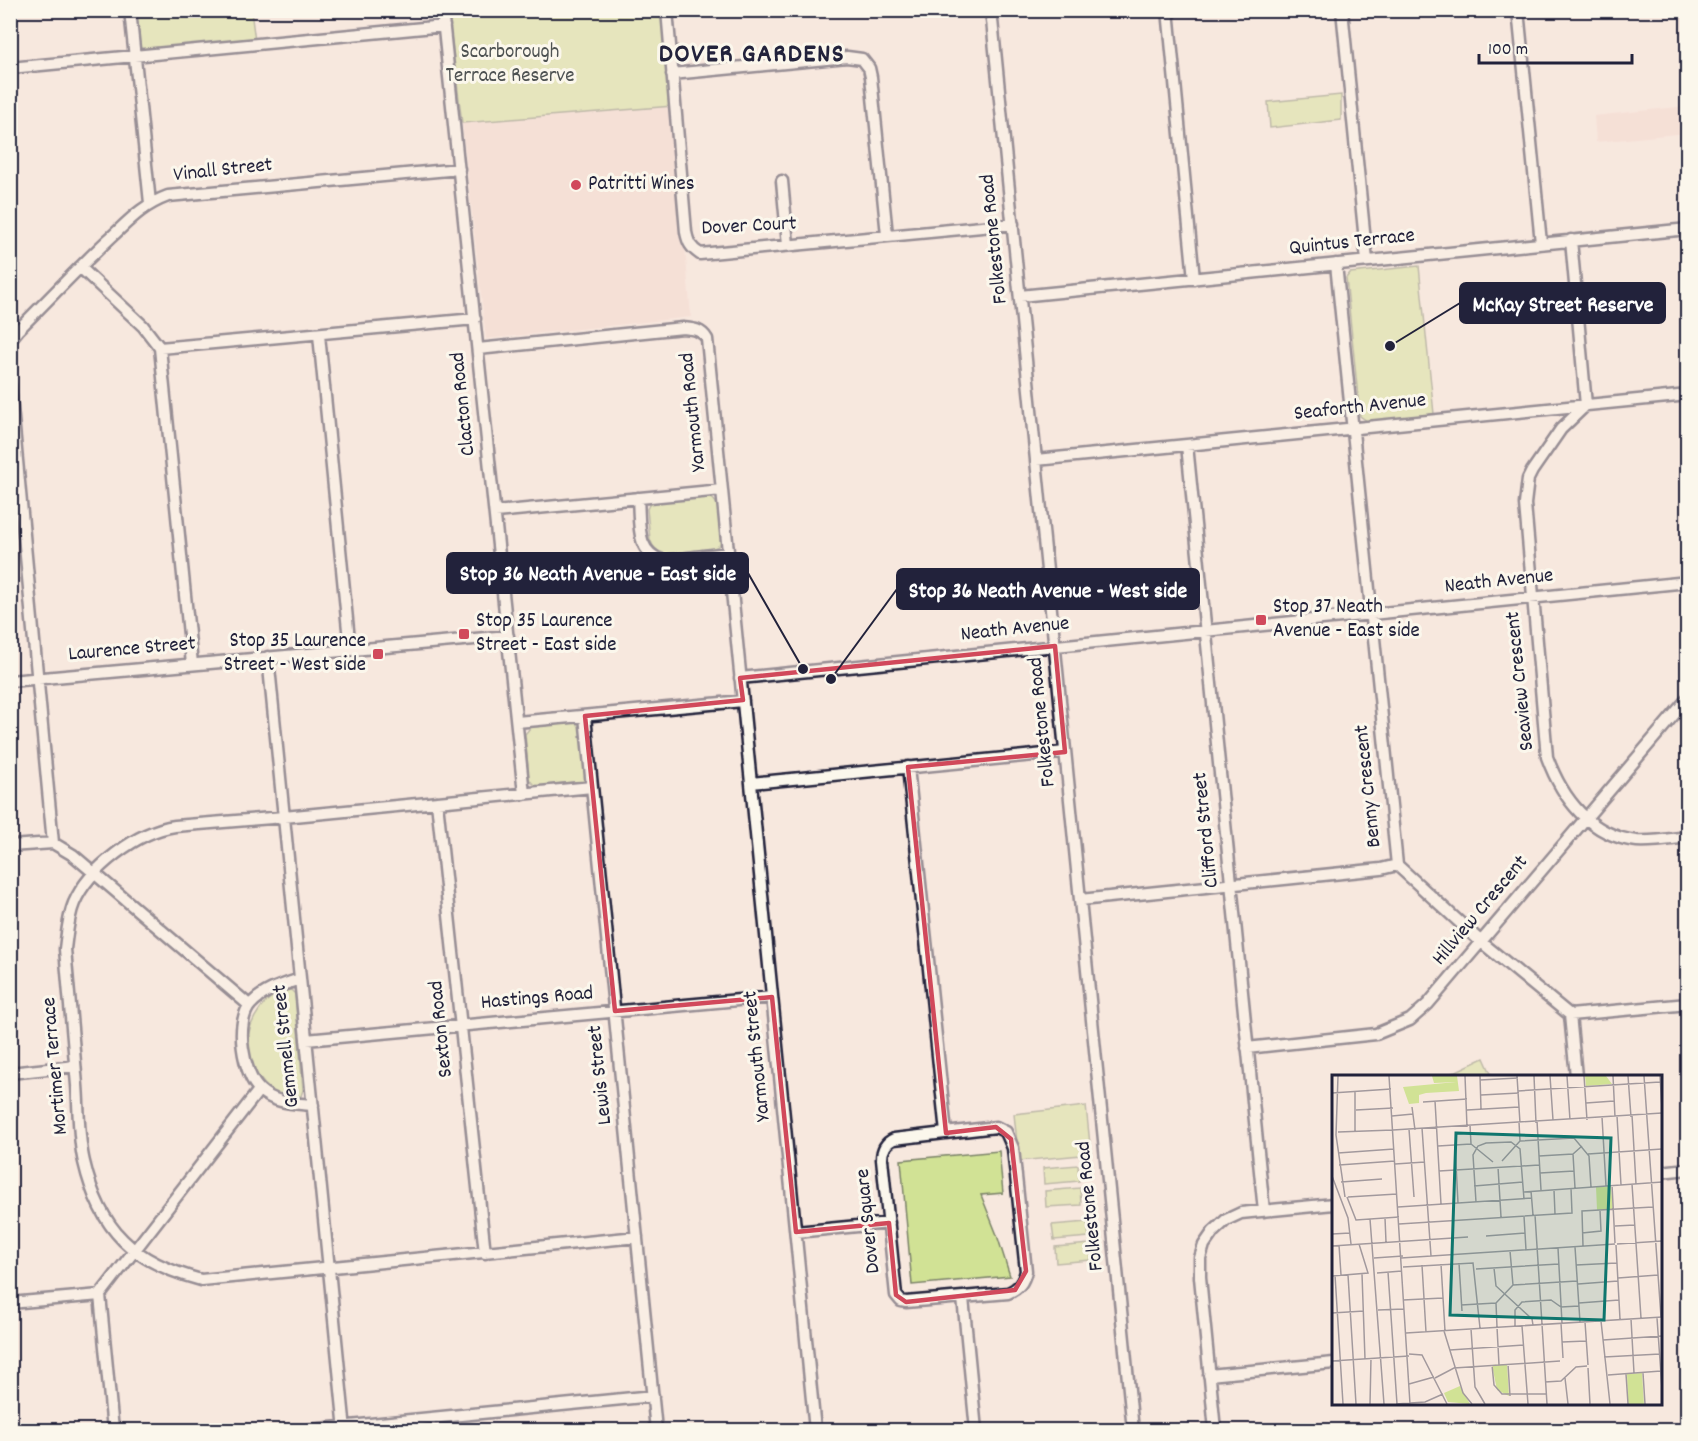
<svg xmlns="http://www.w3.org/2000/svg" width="1698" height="1441" font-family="Dekko,sans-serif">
<rect width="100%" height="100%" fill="#f7e8de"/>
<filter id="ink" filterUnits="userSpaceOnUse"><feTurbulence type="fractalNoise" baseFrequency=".0167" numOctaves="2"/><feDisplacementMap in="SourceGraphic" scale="12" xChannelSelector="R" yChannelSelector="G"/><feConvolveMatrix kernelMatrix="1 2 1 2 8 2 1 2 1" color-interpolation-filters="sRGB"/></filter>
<g filter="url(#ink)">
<path fill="#f2d7cd" d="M 673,106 L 691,317 L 486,339 L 462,123 Z
M 1687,106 L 1687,133 L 1596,142 L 1594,116 Z"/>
<path fill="#d1e295" stroke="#7a8268" stroke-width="1.5" d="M 130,11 L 251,11 L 255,41 L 135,54 Z
M 448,11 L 665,11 L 673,106 L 462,123 Z
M 1341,95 L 1341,120 L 1270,128 L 1268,102 Z
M 1419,266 L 1434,414 L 1367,421 L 1360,416 L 1346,278 L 1350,273 Z
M 710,497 C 723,504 720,527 722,540 L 720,545 L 714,548 L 666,554 L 658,551 L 653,546 L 650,539 L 647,509 L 649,505 L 654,502 Z
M 575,723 L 582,727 L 586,777 L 583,781 L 537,786 L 532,783 L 529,779 L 525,734 L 531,727 Z
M 291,990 L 295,994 L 303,1090 L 301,1096 C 273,1106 251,1072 248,1049 C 246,1034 252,1020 260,1009 C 268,998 278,991 291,990 Z
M 1484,1058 L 1492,1076 L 1448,1076 L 1448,1075 Z
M 1086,1106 L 1091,1154 L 1019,1161 L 1014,1114 Z
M 999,1151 L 1003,1193 L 981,1195 L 997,1235 L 1010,1276 L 912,1285 L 901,1160 Z
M 1078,1165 L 1079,1181 L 1044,1184 L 1043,1168 Z
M 1080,1188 L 1081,1205 L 1046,1207 L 1045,1191 Z
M 1087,1222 L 1089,1237 L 1054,1240 L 1052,1225 Z
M 1090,1244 L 1091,1260 L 1056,1263 L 1055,1247 Z"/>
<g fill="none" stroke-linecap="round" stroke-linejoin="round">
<g stroke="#22223b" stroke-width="15">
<path id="street" d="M 130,10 L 150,203
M 442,10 L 524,794
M 667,10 L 686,232 C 688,243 691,248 700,254 L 1013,224
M 991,10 L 1133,1430
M 1168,10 L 1194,279
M 1342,10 L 1367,261
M 1518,10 L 1541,243
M 10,68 L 444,26
M 672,74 L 847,57 L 862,59 L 869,68 L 871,77 L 887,235
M 782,181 L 788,245
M 1571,240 L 1586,405 L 1561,429 L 1532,471 L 1528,479 L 1525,504 L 1547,757 C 1562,798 1590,836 1637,841 C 1653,842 1671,839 1688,837
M 1336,264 L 1397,865 L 1480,941 L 1570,1015 L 1688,1004
M 80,267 L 143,326 L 160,348 L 192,664
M 1020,296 L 1688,229
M 319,335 L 350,650
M 10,340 L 18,330 C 48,300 77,269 108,240 C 129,221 141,206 168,196 L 459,169
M 160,348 L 475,319
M 478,349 L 683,328 C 693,329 701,329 707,339 L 815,1430
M 10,386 L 53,843
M 1187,445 L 1264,1211
M 1036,460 L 1688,395
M 638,498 C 640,523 635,553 664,561 L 728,553
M 495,512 L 722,490
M 268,657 L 345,1430
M 740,678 L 1688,582
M 10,681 L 508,636
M 585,716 L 656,1430
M 517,722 L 743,701
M 908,767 L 946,1133
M 751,783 L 1065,752
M 592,787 L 284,817 L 175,826 C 138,831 89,868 74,903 C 68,917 67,934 65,949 C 69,994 73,1039 77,1085 C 79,1110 78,1138 84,1162 C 100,1231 133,1262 201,1280 L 637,1237
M 437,802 L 485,1253
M 10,846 L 53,843 L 73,855 L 249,1005
M 1080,900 L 1381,869 L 1397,865
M 300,979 C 282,985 264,990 251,1004 C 234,1021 243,1075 260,1090 C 275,1104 294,1103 313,1105
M 1570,1015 L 1576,1076
M 306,1040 L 772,997
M 1247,1048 L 1376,1034 L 1410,1020 L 1428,1004 L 1688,698
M 10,1073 L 75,1066
M 996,1127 L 1006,1132 L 1013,1148 L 1026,1271 C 1023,1283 1019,1288 1008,1293 L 906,1302 L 901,1301 L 896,1295 L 882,1159 C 882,1150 885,1143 894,1139 Z
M 1660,1172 L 1688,1169
M 796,1232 L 889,1223
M 100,1295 L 113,1430
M 963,1298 L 976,1430
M 10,1303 L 100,1295 L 259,1090
M 1209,1375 L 1334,1363
M 309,1430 L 653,1396
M 1215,1430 L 1200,1277 L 1200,1258 L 1204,1245 L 1213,1232 L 1226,1220 L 1241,1213 L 1334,1204"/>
</g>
<use href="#street" stroke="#fbf7ec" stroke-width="10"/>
</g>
</g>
<path d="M0 0H1698V1441H0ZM 1055,646 L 1065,752 L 908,767 L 946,1133 L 996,1127 L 1011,1139 L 1026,1271 L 1015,1290 L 906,1302 L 896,1295 L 889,1223 L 796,1232 L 772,997 L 615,1011 L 585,716 L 743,700 L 740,678 Z" fill="#f7e8de" fill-opacity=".55" fill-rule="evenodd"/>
<path fill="none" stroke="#d1495b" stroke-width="4.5" stroke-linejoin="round" d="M 1055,646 L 1065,752 L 908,767 L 946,1133 L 996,1127 L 1011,1139 L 1026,1271 L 1015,1290 L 906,1302 L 896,1295 L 889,1223 L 796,1232 L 772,997 L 615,1011 L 585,716 L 743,700 L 740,678 Z"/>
<g fill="#d1495b" stroke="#fbf7ec" stroke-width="2">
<circle cx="576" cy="185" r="6"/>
<rect x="1255" y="614" width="12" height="12" rx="3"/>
<rect x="458" y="628" width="12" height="12" rx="3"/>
<rect x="372" y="648" width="12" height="12" rx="3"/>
</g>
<g text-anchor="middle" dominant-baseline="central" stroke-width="6" stroke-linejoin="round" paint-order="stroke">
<g font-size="21" fill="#4e5252" stroke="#fbf7ec">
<text x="510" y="53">Scarborough<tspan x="510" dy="24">Terrace Reserve</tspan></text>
</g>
<g font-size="21" fill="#22223b" stroke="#fbf7ec">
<text transform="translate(223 171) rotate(-6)">Vinall Street</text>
<text transform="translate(749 227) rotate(-3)">Dover Court</text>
<text transform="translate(995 239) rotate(-96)">Folkestone Road</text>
<text transform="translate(1352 243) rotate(-6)">Quintus Terrace</text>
<text transform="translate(464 404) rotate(-96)">Clacton Road</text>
<text transform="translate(1360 408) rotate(-6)">Seaforth Avenue</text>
<text transform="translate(694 412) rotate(-96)">Yarmouth Road</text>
<text transform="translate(1499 582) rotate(-6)">Neath Avenue</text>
<text transform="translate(1015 630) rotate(-6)">Neath Avenue</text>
<text transform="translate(132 650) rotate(-5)">Laurence Street</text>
<text transform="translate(1521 681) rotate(-96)">Seaview Crescent</text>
<text transform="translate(1043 722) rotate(-96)">Folkestone Road</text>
<text transform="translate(1369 786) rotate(-96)">Benny Crescent</text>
<text transform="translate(1207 830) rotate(-96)">Clifford Street</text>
<text transform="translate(1481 911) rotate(-50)">Hillview Crescent</text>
<text transform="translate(537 999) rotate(-5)">Hastings Road</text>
<text transform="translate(442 1029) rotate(-96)">Sexton Road</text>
<text transform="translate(287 1046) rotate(-96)">Gemmell Street</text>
<text transform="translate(758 1056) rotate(-96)">Yarmouth Street</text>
<text transform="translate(56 1066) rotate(-95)">Mortimer Terrace</text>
<text transform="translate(601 1075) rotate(-96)">Lewis Street</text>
<text transform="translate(1091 1206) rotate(-96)">Folkestone Road</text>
<text transform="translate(869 1221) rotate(-96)">Dover Square</text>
</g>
<g font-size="21" fill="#22223b" stroke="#fbf7ec" text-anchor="start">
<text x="588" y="185">Patritti Wines</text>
<text x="1273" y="608">Stop 37 Neath<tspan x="1273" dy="24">Avenue - East side</tspan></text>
<text x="476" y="622">Stop 35 Laurence<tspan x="476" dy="24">Street - East side</tspan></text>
<text x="366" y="642" text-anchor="end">Stop 35 Laurence<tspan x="366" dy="24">Street - West side</tspan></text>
</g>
<g font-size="27" font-weight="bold" letter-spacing="1.5" fill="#22223b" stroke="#fbf7ec">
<text x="752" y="55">DOVER GARDENS</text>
</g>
</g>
<g transform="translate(1332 1075)">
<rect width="330" height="330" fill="#f7e8de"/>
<path d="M 100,1 L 125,1 L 127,16 L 94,18 L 87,20 L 87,28 L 77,29 L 71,12 L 124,7 L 102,8 ZM 253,1 L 274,1 L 280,9 L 254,11 ZM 279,111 L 281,134 L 265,135 L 264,112 ZM 175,289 L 177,321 L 165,315 L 160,290 ZM 310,298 L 312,329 L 296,329 L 295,299 ZM 128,311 L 138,329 L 116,327 L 112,318 Z" fill="#d1e295"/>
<path fill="none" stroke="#a2999d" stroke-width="1.5" d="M 6,1 L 4,60 L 13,122M 57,1 L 78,329M 133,1 L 135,52M 148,1 L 149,34M 185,1 L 188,48M 202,1 L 204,48M 218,1 L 221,45M 235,1 L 238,45M 252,1 L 255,45M 281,1 L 283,42M 296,1 L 299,42M 312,1 L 329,242M 328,1 L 330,34M 148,5 L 186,3M 23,16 L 23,57M 186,16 L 328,7M 0,18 L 59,14M 149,20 L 187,18M 103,26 L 109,129M 91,27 L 135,24M 254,28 L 282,26M 80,32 L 83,55M 24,35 L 61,33M 135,35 L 187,32M 300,40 L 304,109M 60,41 L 81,39M 285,41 L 289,110M 270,42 L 274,111M 205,46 L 209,115M 138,50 L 139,69 L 161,87M 90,53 L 99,181M 77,54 L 82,122M 61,55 L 330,38M 6,57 L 61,55M 188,66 L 242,63 L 257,81 L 259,112M 123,70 L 126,128M 106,71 L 139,69M 6,78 L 62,74M 241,79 L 243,113M 256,79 L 330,74M 207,81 L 241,79 L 250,71M 170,86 L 188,66 L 187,47M 63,89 L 93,87M 7,90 L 63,86M 166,92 L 169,142M 107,96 L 207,90M 208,98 L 242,96M 0,101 L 16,143 L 19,169M 9,107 L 50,104M 300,109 L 309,243M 280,110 L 283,168M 142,111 L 191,107M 222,115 L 223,139M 199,116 L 201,140M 192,117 L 330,107M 15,122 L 24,145 L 67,142M 16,122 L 65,119M 144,127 L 141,80 L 146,71 L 154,68 L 179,67 L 188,74 L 192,124M 66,132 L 200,123M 203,140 L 210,249M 192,141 L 194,175M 53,143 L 54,167M 38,144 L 52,329M 67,149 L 240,138 L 239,113M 283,151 L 303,150M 250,158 L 269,156 L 268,135M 0,159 L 18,158M 154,161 L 193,158M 285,169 L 330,166M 7,170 L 9,200M 284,170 L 288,244M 0,171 L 136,162M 251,171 L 250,136 L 321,132M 243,172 L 248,247M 226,173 L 230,248M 178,176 L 181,210M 42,183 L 71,181M 69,183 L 283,169M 127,188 L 130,236M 109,189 L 113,256M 90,190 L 94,257M 244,190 L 285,188M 71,192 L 141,188 L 148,253M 162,193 L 164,211 L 200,244 L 201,250M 144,194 L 227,189M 56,197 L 65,329M 45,198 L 70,196M 30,199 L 33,284M 3,200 L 11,329M 16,200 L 24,329M 0,201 L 36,198 L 27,169M 286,203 L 326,200M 246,209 L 286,206M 71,225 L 111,223M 247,228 L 287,225M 129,230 L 164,228M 46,235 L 72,234M 0,238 L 32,236M 325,243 L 330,314M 299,244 L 302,298M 269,246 L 278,329M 253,247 L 256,290M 229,248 L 231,283M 210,249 L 215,329M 183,251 L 183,235 L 190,227 L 219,225 L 229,232 L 247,231M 190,251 L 196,329M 165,252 L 164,228 L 181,210 L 245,206M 165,252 L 167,290M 139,254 L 143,312 L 153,329M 112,256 L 131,318 L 140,329M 74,258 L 330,242M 271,265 L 330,261M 230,267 L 254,266M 118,275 L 192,270M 77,279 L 90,280 L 115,329M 272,282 L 328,279M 0,286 L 77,281M 176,289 L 178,321M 160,290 L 162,310 L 170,319 L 214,319M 256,293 L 258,329M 311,298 L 313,329M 294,299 L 296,329M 276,300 L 329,296M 103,303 L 122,293 L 228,286M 233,303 L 236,329M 213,307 L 229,306 L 244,292 L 255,291M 77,309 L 102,302M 38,329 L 39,283M 64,329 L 93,327 L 111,319"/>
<path fill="#0f766e" fill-opacity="0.15" stroke="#0f766e" stroke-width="3" d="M 124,58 L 279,63 L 272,245 L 118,240 Z"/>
<rect width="330" height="330" fill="none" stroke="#22223b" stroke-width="3"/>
</g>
<path fill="none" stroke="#22223b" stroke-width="2" d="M1390 346L1460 303M803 669L748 573M831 679L897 589"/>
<g fill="#22223b" stroke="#fbf7ec" stroke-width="2">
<circle cx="1390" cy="346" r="6"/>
<circle cx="803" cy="669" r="6"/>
<circle cx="831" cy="679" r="6"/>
</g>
<g fill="#22223b" stroke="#22223b" stroke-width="2">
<rect x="1460" y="283" width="205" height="40" rx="6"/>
<rect x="447" y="553" width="301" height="40" rx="6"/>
<rect x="897" y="569" width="302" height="40" rx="6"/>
</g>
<g font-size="22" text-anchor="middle" font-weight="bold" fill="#fff">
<text x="1563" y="311">McKay Street Reserve</text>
<text x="598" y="580">Stop 36 Neath Avenue - East side</text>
<text x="1048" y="597">Stop 36 Neath Avenue - West side</text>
</g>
<rect width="1698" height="1441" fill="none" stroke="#fbf7ec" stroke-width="36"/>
<rect x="18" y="18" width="1662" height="1405" fill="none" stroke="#22223b" stroke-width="2" filter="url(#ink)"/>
<path d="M1479 54v9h153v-9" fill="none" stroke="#22223b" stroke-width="3"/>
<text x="1488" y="54" font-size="18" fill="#22223b" stroke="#fbf7ec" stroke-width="4.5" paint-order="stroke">100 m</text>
</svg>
